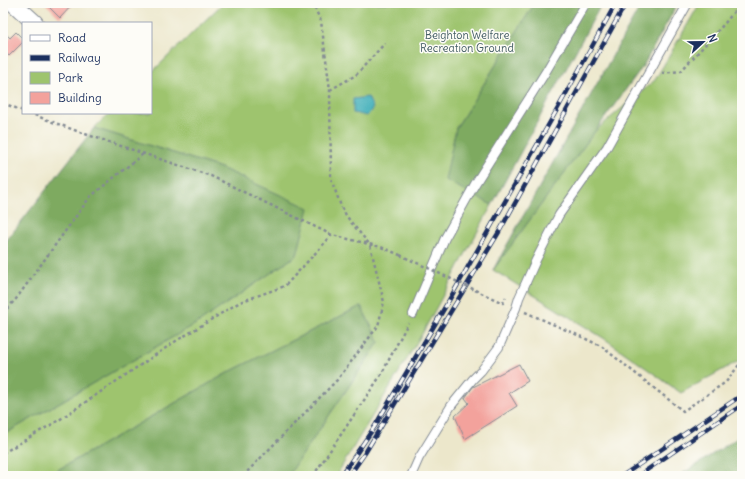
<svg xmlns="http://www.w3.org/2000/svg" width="745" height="479" font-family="Delius,sans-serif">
<rect width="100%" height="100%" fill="#fdfcf7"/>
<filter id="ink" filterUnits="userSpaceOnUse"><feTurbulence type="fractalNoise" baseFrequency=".025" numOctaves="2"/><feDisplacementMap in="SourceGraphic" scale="8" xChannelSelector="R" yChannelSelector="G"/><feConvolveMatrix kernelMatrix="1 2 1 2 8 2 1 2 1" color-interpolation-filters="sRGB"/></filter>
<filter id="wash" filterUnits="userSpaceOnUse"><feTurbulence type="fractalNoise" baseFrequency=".012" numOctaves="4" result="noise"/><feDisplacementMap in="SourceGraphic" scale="16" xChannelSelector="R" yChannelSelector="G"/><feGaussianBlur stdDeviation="0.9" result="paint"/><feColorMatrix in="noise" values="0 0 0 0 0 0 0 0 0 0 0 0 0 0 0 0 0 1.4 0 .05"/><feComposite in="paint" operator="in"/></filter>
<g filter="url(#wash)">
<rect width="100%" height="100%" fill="#ece7cb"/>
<path fill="#9ec46e" stroke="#5c7a66" d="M 223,3 L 535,3 L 456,128 L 446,180 L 492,205 L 422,334 L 342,466 L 336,476 L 288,476 L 379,342 L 361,306 L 231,371 L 47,476 L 3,476 L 3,435 L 201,321 L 297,255 L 308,208 L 221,168 L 94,128 L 110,113 L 151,113 L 151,73 Z
M 700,3 L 742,3 L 742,359 L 681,393 L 605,339 L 493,270 L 595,131 L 655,80 Z"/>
<path fill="#7eaa61" stroke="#4c6c60" d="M 535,3 L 602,3 L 492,205 L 445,180 L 456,128 Z
M 642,3 L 678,3 L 643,66 L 493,270 Z
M 94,128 L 221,168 L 309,208 L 297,255 L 201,321 L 3,435 L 3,245 Z
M 361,306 L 379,342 L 288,476 L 47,476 L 231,371 Z
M 742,435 L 742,476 L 679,476 Z"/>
<path fill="#3fafb9" stroke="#2d6f8c" d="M 368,97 L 373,108 L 367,116 L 353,113 L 353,99 Z"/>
<g id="blocks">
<path fill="#f3a29c" d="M 45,3 L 74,3 L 60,18 Z
M 3,31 L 10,38 L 16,32 L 23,39 L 23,42 L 9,56 L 3,50 Z
M 519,364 L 528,381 L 509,393 L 517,406 L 465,439 L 455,416 L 469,403 L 465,398 L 473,387 Z"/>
</g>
</g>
<g filter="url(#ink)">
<use href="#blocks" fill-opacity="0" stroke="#848b94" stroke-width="1"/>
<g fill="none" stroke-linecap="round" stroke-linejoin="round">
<g stroke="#848b94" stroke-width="10">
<path id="lane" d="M 413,314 L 445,238 L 475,184 L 545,73 L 586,3
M 411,476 L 419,458 L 451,406 L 473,379 L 481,371 L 499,347 L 516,308 L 519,298 L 536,260 L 559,215 L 607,147 L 688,3"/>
</g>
<g stroke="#848b94" stroke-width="18">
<path id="street" d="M 13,3 L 35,23"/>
</g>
<path stroke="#848b94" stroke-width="2.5" stroke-dasharray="3 3" stroke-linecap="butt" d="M 662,73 L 681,71 L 725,23 L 741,3
M 330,90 L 356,75 L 385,43
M 3,103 L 23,111
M 29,113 L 82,133 L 211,176 L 332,235 L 381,247 L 400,255
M 475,290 L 503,303 L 506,297
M 525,312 L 573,333 L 601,346 L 683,411 L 726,382 L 739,365 L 742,364
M 3,313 L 16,299 L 90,197 L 143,154
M 3,453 L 59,420 L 176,341 L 240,302 L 285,286 L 332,235
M 243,476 L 338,379 L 378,326 L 384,302 L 370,245 L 350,221 L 342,209 L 331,179 L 330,90 L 321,21 L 312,3
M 313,476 L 381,375 L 408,323"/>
<use href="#lane" stroke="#fff" stroke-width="8"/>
<use href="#street" stroke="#fff" stroke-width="16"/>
<g stroke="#1b2f5e" stroke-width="4.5">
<path id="rail" d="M 341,476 L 375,426 L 448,302 L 558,108 L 616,3
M 349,476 L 365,453 L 499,232 L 626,3
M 622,476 L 742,395
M 638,476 L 742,405"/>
</g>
<use href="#rail" stroke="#fdfcf7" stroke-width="3" stroke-dasharray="9" stroke-linecap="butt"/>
<path stroke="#848b94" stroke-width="2.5" stroke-dasharray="3 3" stroke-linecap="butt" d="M 400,255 L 475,290"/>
</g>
</g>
<g text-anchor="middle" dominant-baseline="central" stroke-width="3" stroke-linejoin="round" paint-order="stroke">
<g font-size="11" fill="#425c63" stroke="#fdfcf7">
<text x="467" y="35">Beighton Welfare<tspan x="467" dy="13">Recreation Ground</tspan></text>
</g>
</g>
<rect width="745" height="479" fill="none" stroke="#fdfcf7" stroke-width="16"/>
<rect x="22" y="22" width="130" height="92" fill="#fdfcf7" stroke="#a3aaba"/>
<rect x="30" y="35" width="20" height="6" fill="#ffffff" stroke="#a3aaba"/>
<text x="58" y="42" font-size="12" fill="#1b2f5e">Road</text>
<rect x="30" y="55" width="20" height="6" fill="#1b2f5e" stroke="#a3aaba"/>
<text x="58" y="62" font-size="12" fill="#1b2f5e">Railway</text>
<rect x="30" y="72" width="20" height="12" fill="#9ec46e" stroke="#a3aaba"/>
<text x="58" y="82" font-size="12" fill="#1b2f5e">Park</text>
<rect x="30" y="92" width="20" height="12" fill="#f3a29c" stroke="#a3aaba"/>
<text x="58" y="102" font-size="12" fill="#1b2f5e">Building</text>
<g transform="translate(703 42) rotate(68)" stroke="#fdfcf7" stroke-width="3" paint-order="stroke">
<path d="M0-3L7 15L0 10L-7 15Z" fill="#1b2f5e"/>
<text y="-6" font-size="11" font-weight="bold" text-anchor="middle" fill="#1b2f5e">N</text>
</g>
</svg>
